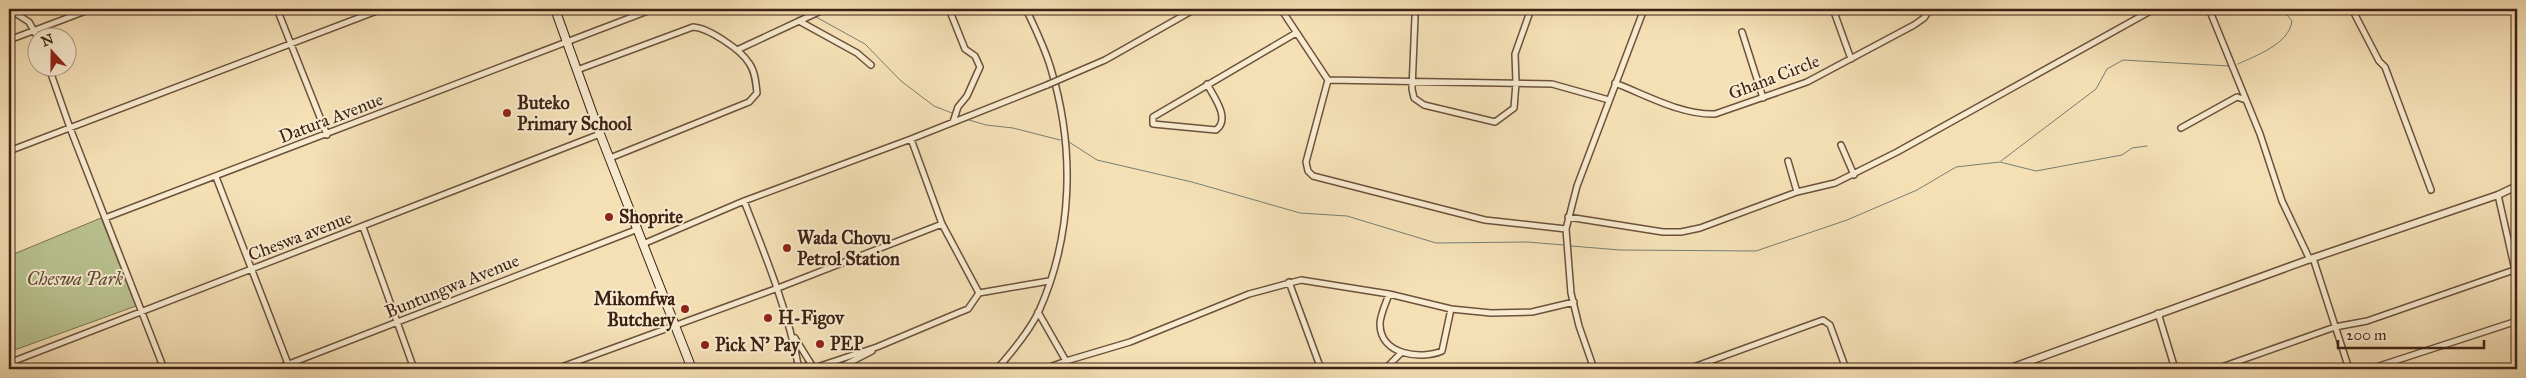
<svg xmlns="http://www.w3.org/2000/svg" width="2526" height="378" font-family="'IM FELL Great Primer',serif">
<rect width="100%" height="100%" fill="#f5e0b6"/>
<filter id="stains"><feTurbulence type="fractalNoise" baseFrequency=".004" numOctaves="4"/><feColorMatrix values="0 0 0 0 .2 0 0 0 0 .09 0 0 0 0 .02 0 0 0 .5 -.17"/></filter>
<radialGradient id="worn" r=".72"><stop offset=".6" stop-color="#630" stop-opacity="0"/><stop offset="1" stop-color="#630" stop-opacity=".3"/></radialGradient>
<path fill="#b9c390" stroke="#7c7252" d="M 101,218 L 136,306 L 9,352 L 9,256 Z"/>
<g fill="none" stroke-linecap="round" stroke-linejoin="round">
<path stroke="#767f72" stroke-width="1" d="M 803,9 L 809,13
M 816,17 L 865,44 L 901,81 L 934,106 L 952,113
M 2238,64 C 2257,55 2289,44 2292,21 L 2282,9
M 969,120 L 986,125 L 1013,128 L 1060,140
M 1069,142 L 1097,160 L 1192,182 L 1300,213 L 1347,216 L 1436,243 L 1527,242 L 1564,245
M 2001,161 L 2096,89 L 2107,69 L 2123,60 L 2229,66
M 1571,246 L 1620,250 L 1756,251 L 1847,220 L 1917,190 L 1956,167 L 2000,162 L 2036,171 L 2122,155 L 2132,148 L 2147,146"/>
<g stroke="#6c513c" stroke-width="8">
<path id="minor" d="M 9,9 L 29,22 L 38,38
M 277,9 L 327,135
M 949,9 L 965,49 L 975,56 L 980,67 L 967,96 L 958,107 L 953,122
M 1281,9 L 1328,80 L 1306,162 L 1308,171 L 1313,176 L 1485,220 L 1566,229
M 1833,9 L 1851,59
M 2209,9 L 2260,134 L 2282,201 L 2310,260
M 2352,9 L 2379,61 L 2385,67 L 2431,190
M 1415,17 L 1412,89 L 1414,98 L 1424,105 L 1495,122 L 1514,108 L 1516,83 L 1515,54 L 1531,9
M 799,21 L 857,53 L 871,65
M 1742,32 L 1763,98
M 9,40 L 91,9
M 737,50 L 825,9
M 49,68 L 70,128 L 164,369
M 577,70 L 693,27 C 709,28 741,50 749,63 C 755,71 756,83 757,93 L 749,102 L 610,158
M 1063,78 L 1105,60 L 1195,9
M 1328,80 L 1552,84 L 1609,100
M 1615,83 C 1646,95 1681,115 1715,114 L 1807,82 L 1914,25 L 1924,18 L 1930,9
M 1207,84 C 1214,97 1231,119 1216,130 L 1153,124 L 1153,117 L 1296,33
M 2181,128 L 2237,97 L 2246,100
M 911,139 L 942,224 L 979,293
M 1841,145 L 1854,175
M 9,151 L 382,9
M 1788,161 L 1797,192
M 216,177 L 290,369
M 2498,195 L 2517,279
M 744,201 C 766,257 788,311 799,369
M 1568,217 L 1663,232 L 1681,232 L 1700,228 L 1797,192 L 1835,183 L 1897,152 L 2154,9
M 105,218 L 653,9
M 363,227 L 414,369
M 643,244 L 744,201 L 911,139 L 1047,85
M 2313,258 L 2349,369
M 1289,282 L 1321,369
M 1389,294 C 1386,303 1380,315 1380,324 C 1380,355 1421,360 1442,351 L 1451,309
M 1038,312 L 1066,361 L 1130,342 L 1249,294 L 1301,280 L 1389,294 L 1451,309 L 1491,313 L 1532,312 L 1574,302
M 2158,313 L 2175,369
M 795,338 L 813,367
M 9,363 L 600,134
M 814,368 L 877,347 L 958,313 L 968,309 L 979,293 L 1049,281
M 276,369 L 638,229
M 556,369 L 778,288 L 942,224
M 837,369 L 872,351
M 997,369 C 1012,352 1029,332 1039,311 C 1073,235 1075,148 1051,69 C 1045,48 1035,28 1026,9
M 1044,369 L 1066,361 L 1069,369
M 1385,369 L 1401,353
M 1594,369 L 1579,326 L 1571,293 L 1566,229 L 1577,186 L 1644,9
M 1688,369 L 1823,320 L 1830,325 L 1846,369
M 2216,369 L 2335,327 L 2367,321 L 2517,269
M 2370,369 L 2517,321"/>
</g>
<g stroke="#6c513c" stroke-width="9">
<path id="tertiary" d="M 2008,369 L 2313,258 L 2498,195 L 2517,186"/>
</g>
<g stroke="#3e2113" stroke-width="10">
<path id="secondary" d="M 555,9 L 600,134 L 692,369
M 802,369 L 810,366 L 815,369"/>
</g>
<use href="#minor" stroke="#f8ebd0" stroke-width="5"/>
<use href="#tertiary" stroke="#f8ebd0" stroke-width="6"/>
<use href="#secondary" stroke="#f8ebd0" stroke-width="8"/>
<g stroke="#6c513c" stroke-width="8" stroke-linecap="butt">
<path id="minor-bridge" d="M 1047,85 L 1063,78"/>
</g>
<use href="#minor-bridge" stroke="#f8ebd0" stroke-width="5"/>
</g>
<g fill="#8f2418" stroke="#f8ebd0" stroke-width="2">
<circle cx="507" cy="113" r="5"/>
<circle cx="609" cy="217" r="5"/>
<circle cx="787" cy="248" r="5"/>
<circle cx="685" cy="309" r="5"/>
<circle cx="768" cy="318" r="5"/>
<circle cx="820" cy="344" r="5"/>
<circle cx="705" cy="345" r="5"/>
</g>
<g text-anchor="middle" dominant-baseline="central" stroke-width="4" stroke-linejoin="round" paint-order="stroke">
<g font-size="18" fill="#3e2113" stroke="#f8ebd0">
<text transform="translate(1774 77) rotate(-21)">Ghana Circle</text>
<text transform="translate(331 118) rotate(-21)">Datura Avenue</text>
<text transform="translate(300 236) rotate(-21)">Cheswa avenue</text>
<text transform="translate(452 286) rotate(-22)">Buntungwa Avenue</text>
</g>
<g font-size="18" font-weight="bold" fill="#3e2113" stroke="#f8ebd0" text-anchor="start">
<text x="517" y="103">Buteko<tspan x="517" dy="21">Primary School</tspan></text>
<text x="619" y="217">Shoprite</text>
<text x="797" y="238">Wada Chovu<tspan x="797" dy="21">Petrol Station</tspan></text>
<text x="675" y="299" text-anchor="end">Mikomfwa<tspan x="675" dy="21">Butchery</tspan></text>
<text x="778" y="318">H-Figov</text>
<text x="830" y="344">PEP</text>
<text x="715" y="345">Pick N' Pay</text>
</g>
<g font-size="18" font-style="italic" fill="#5d4a32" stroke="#f8ebd0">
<text x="75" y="279">Cheswa Park</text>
</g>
</g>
<rect width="2526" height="378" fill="none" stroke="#f5e0b6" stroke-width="30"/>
<rect x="10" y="10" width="2506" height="358" fill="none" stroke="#3e2113" stroke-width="2.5"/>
<rect x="15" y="15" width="2496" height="348" fill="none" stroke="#3e2113"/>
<g transform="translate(52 52) rotate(339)"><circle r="24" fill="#f8ebd0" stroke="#ae9a84"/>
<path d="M0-4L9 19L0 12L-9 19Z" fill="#8f2418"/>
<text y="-8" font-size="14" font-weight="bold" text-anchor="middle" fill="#3e2113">N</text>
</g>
<path d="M2338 340v8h146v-8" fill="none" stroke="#3e2113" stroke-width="2.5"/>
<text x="2346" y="340" font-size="15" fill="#3e2113" stroke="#f8ebd0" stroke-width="4" paint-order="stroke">200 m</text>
<rect width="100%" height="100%" filter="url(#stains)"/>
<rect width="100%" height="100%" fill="url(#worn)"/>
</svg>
